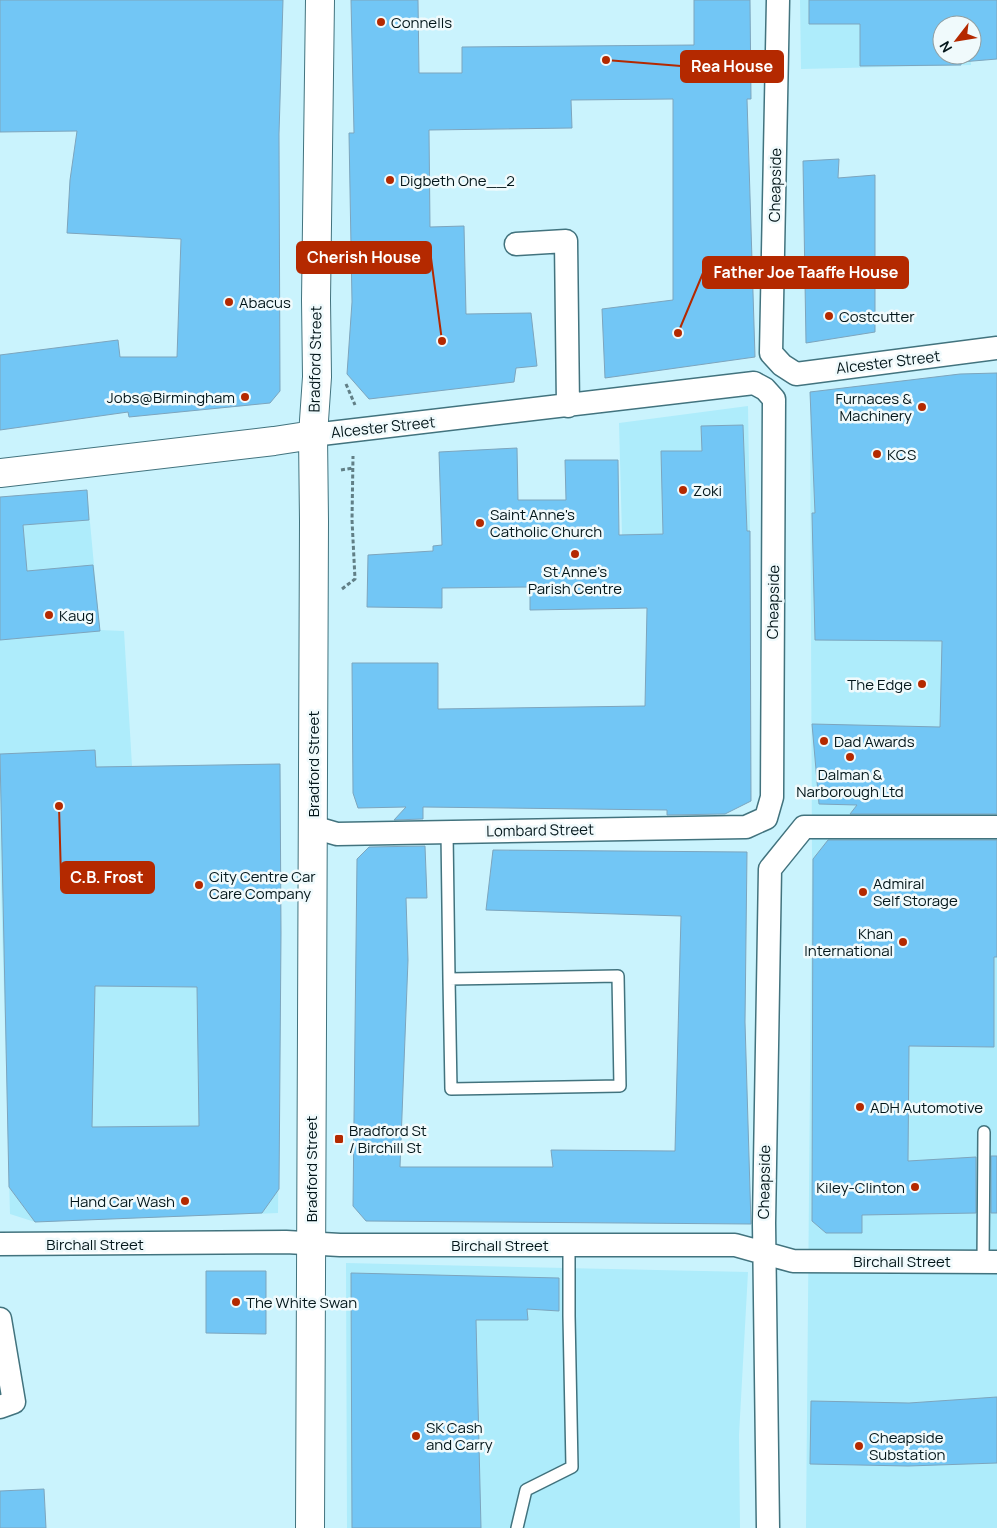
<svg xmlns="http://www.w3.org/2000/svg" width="997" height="1528" font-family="Manrope,sans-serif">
<rect width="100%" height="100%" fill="#caf3fd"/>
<path fill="#aeecfb" d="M 800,0 L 968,0 L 942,25 L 942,55 L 970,55 L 971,65 L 801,69 Z
M 997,373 L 997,1528 L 806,1528 L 812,857 L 810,392 L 960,374 Z
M 748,406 L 750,531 L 622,535 L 619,423 Z
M 87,490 L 100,630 L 124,631 L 132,766 L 280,764 L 281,933 L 278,1213 L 35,1222 L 10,1214 L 0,849 L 0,497 Z
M 346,1263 L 748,1272 L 739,1435 L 740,1528 L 347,1528 Z"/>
<path fill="#72c6f5" stroke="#7da5bd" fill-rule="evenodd" d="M 0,0 L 283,0 L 279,134 L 280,391 L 270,403 L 129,417 L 128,412 L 0,430 L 0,355 L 118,340 L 120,357 L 177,357 L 181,239 L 67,233 L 70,180 L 77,131 L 0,132 Z
M 351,0 L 418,0 L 419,73 L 462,73 L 462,47 L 694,45 L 694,0 L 750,0 L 751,99 L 747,99 L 755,357 L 605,378 L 602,309 L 673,300 L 673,99 L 571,100 L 572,128 L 429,130 L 430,227 L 464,226 L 466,314 L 531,313 L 537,366 L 516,368 L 514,382 L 369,399 L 347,374 L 352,302 L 349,133 L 354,133 Z
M 809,0 L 997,0 L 997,59 L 961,62 L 961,65 L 860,66 L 860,24 L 809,24 ZM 942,25 L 972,25 L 972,55 L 942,55 Z
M 839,159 L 838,178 L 875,175 L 875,332 L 806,343 L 803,161 Z
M 997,373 L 997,814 L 850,814 L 857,805 L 819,804 L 812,724 L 940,727 L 942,641 L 815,640 L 812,513 L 815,513 L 810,392 L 960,374 Z
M 743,425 L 747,531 L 750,531 L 751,801 L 725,814 L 667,815 L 667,810 L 423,807 L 423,819 L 394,820 L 406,807 L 358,808 L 353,793 L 352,663 L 438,663 L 438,709 L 645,706 L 647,608 L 530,610 L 530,587 L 442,588 L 442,608 L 367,607 L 368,555 L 433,551 L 433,546 L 442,545 L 439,452 L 517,448 L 518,500 L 566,500 L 565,460 L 618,460 L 619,535 L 663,534 L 661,451 L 702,451 L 701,426 Z
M 87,490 L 89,520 L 23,525 L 27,571 L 93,565 L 100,631 L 0,640 L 0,497 Z
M 95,750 L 96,767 L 280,764 L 281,933 L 279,1189 L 262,1213 L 35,1222 L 9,1187 L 0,754 ZM 95,986 L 197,987 L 199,1126 L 92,1127 Z
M 828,840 L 997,840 L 997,957 L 994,957 L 994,1047 L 909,1046 L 908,1161 L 976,1157 L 976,1213 L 862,1215 L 862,1233 L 826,1233 L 812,1221 L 813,859 Z
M 425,846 L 427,898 L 406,898 L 408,960 L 400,1167 L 553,1167 L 551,1150 L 675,1151 L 681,916 L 486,910 L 493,850 L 747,852 L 745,1022 L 751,1224 L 366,1221 L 353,1206 L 357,859 L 369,847 Z
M 991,1156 L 997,1156 L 997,1213 L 991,1213 Z
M 206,1271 L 266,1271 L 266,1334 L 206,1333 Z
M 351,1273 L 559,1278 L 559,1311 L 527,1309 L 528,1320 L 476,1320 L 481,1528 L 352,1528 Z
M 997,1397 L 997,1463 L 908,1466 L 810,1464 L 811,1401 L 909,1403 Z
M 44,1489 L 46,1528 L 0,1528 L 0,1491 Z"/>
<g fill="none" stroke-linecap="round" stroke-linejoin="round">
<g stroke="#42737e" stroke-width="14">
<path id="lane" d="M 447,832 L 449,979 L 618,976 L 620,1086 L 451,1089 L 449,979
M 983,1262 L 984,1132
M 517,1528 L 526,1490 L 572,1467 L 569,1316 L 569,1245"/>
</g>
<g stroke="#42737e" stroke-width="25">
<path id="street" d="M 778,0 L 771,353 L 782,365 L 796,374 L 997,348
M 516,244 L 566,241 L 568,406
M 313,827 L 337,834 L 746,827 L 766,818 L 772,797 L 774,399 L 765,389 L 754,383 L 313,435
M 0,1244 L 286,1242 L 340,1245 L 735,1245 L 793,1261 L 997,1262
M 0,1319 L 14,1402 L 0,1407
M 768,1528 L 764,1223 L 770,869 L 804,827 L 997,827"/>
</g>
<g stroke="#42737e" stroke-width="30">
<path id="secondary" d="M 0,473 L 274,441 L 313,435
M 310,1528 L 314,521 L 313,435 L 317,377 L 316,300 L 320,0"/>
</g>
<path stroke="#617f86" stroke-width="3" stroke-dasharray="4 2.5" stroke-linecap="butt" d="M 346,384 L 355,405
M 341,470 L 353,468
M 342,589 L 355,579 L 352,520 L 353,456"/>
<use href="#lane" stroke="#fff" stroke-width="11"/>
<use href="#street" stroke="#fff" stroke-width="22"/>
<use href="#secondary" stroke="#fff" stroke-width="28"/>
</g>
<g fill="#b42900" stroke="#f0fafc" stroke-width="2">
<circle cx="381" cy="22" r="5"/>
<circle cx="390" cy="180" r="5"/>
<circle cx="229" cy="302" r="5"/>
<circle cx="829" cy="316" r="5"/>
<circle cx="245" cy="397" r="5"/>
<circle cx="922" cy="407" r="5"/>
<circle cx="877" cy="454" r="5"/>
<circle cx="683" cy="490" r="5"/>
<circle cx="480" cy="523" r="5"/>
<circle cx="575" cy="554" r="5"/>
<circle cx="49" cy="615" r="5"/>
<circle cx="922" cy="684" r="5"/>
<circle cx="824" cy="741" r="5"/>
<circle cx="850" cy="757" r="5"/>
<circle cx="199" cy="885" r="5"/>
<circle cx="863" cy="892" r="5"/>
<circle cx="903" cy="942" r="5"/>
<circle cx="860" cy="1107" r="5"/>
<rect x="334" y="1134" width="10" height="10" rx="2.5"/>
<circle cx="915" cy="1187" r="5"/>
<circle cx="185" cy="1201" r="5"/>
<circle cx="236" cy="1302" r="5"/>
<circle cx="416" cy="1436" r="5"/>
<circle cx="859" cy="1446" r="5"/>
</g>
<g text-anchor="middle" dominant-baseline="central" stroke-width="5" stroke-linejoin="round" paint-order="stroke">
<g font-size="15" fill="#03161a" stroke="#f0fafc" text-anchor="start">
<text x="391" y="22">Connells</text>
<text x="400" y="180">Digbeth One__2</text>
<text x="239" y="302">Abacus</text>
<text x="839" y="316">Costcutter</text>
<text x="235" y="397" text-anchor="end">Jobs@Birmingham</text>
<text x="912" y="398" text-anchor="end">Furnaces &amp;<tspan x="912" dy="17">Machinery</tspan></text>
<text x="887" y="454">KCS</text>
<text x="693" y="490">Zoki</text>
<text x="490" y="514">Saint Anne's<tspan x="490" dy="17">Catholic Church</tspan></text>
<text x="575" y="571" text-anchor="middle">St Anne's<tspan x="575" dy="17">Parish Centre</tspan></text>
<text x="59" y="615">Kaug</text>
<text x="912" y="684" text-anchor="end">The Edge</text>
<text x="834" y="741">Dad Awards</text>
<text x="850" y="774" text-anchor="middle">Dalman &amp;<tspan x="850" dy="17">Narborough Ltd</tspan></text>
<text x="209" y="876">City Centre Car<tspan x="209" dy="17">Care Company</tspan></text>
<text x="873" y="883">Admiral<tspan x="873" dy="17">Self Storage</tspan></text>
<text x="893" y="933" text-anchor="end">Khan<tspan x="893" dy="17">International</tspan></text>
<text x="870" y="1107">ADH Automotive</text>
<text x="349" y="1130">Bradford St<tspan x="349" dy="17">/ Birchill St</tspan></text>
<text x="905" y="1187" text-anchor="end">Kiley-Clinton</text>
<text x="175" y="1201" text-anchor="end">Hand Car Wash</text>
<text x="246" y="1302">The White Swan</text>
<text x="426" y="1427">SK Cash<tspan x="426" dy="17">and Carry</tspan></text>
<text x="869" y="1437">Cheapside<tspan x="869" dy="17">Substation</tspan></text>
</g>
<g font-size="15" fill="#03161a" stroke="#f0fafc">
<text transform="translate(775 185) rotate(-89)">Cheapside</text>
<text transform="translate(315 359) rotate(-89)">Bradford Street</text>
<text transform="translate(888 362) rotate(-7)">Alcester Street</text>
<text transform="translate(383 427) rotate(-6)">Alcester Street</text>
<text transform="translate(773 602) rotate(-89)">Cheapside</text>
<text transform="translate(313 764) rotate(-90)">Bradford Street</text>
<text transform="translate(540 830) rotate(-1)">Lombard Street</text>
<text transform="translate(311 1169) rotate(-90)">Bradford Street</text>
<text transform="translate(764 1182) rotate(-89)">Cheapside</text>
<text x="95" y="1244">Birchall Street</text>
<text x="500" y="1245">Birchall Street</text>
<text x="902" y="1261">Birchall Street</text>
</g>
</g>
<path fill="none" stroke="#b42900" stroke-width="2" d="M606 60L681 66M442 341L431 258M678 333L703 273M59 806L61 878"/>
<g fill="#b42900" stroke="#f0fafc" stroke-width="2">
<circle cx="606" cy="60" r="5"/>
<circle cx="442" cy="341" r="5"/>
<circle cx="678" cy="333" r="5"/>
<circle cx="59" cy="806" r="5"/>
</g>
<g fill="#b42900" stroke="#b42900" stroke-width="2">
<rect x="681" y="51" width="102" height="31" rx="5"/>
<rect x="297" y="242" width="134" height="31" rx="5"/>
<rect x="703" y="257" width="205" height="31" rx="5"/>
<rect x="61" y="862" width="93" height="31" rx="5"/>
</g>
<g font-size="16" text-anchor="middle" font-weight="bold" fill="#fff">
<text x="732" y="72">Rea House</text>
<text x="364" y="263">Cherish House</text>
<text x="806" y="278">Father Joe Taaffe House</text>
<text x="107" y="883">C.B. Frost</text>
</g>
<g transform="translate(957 40) rotate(239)"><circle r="24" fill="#f0fafc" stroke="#919fa2"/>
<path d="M0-4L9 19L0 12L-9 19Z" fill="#b42900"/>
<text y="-8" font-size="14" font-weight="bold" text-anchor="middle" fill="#03161a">N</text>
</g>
</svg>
